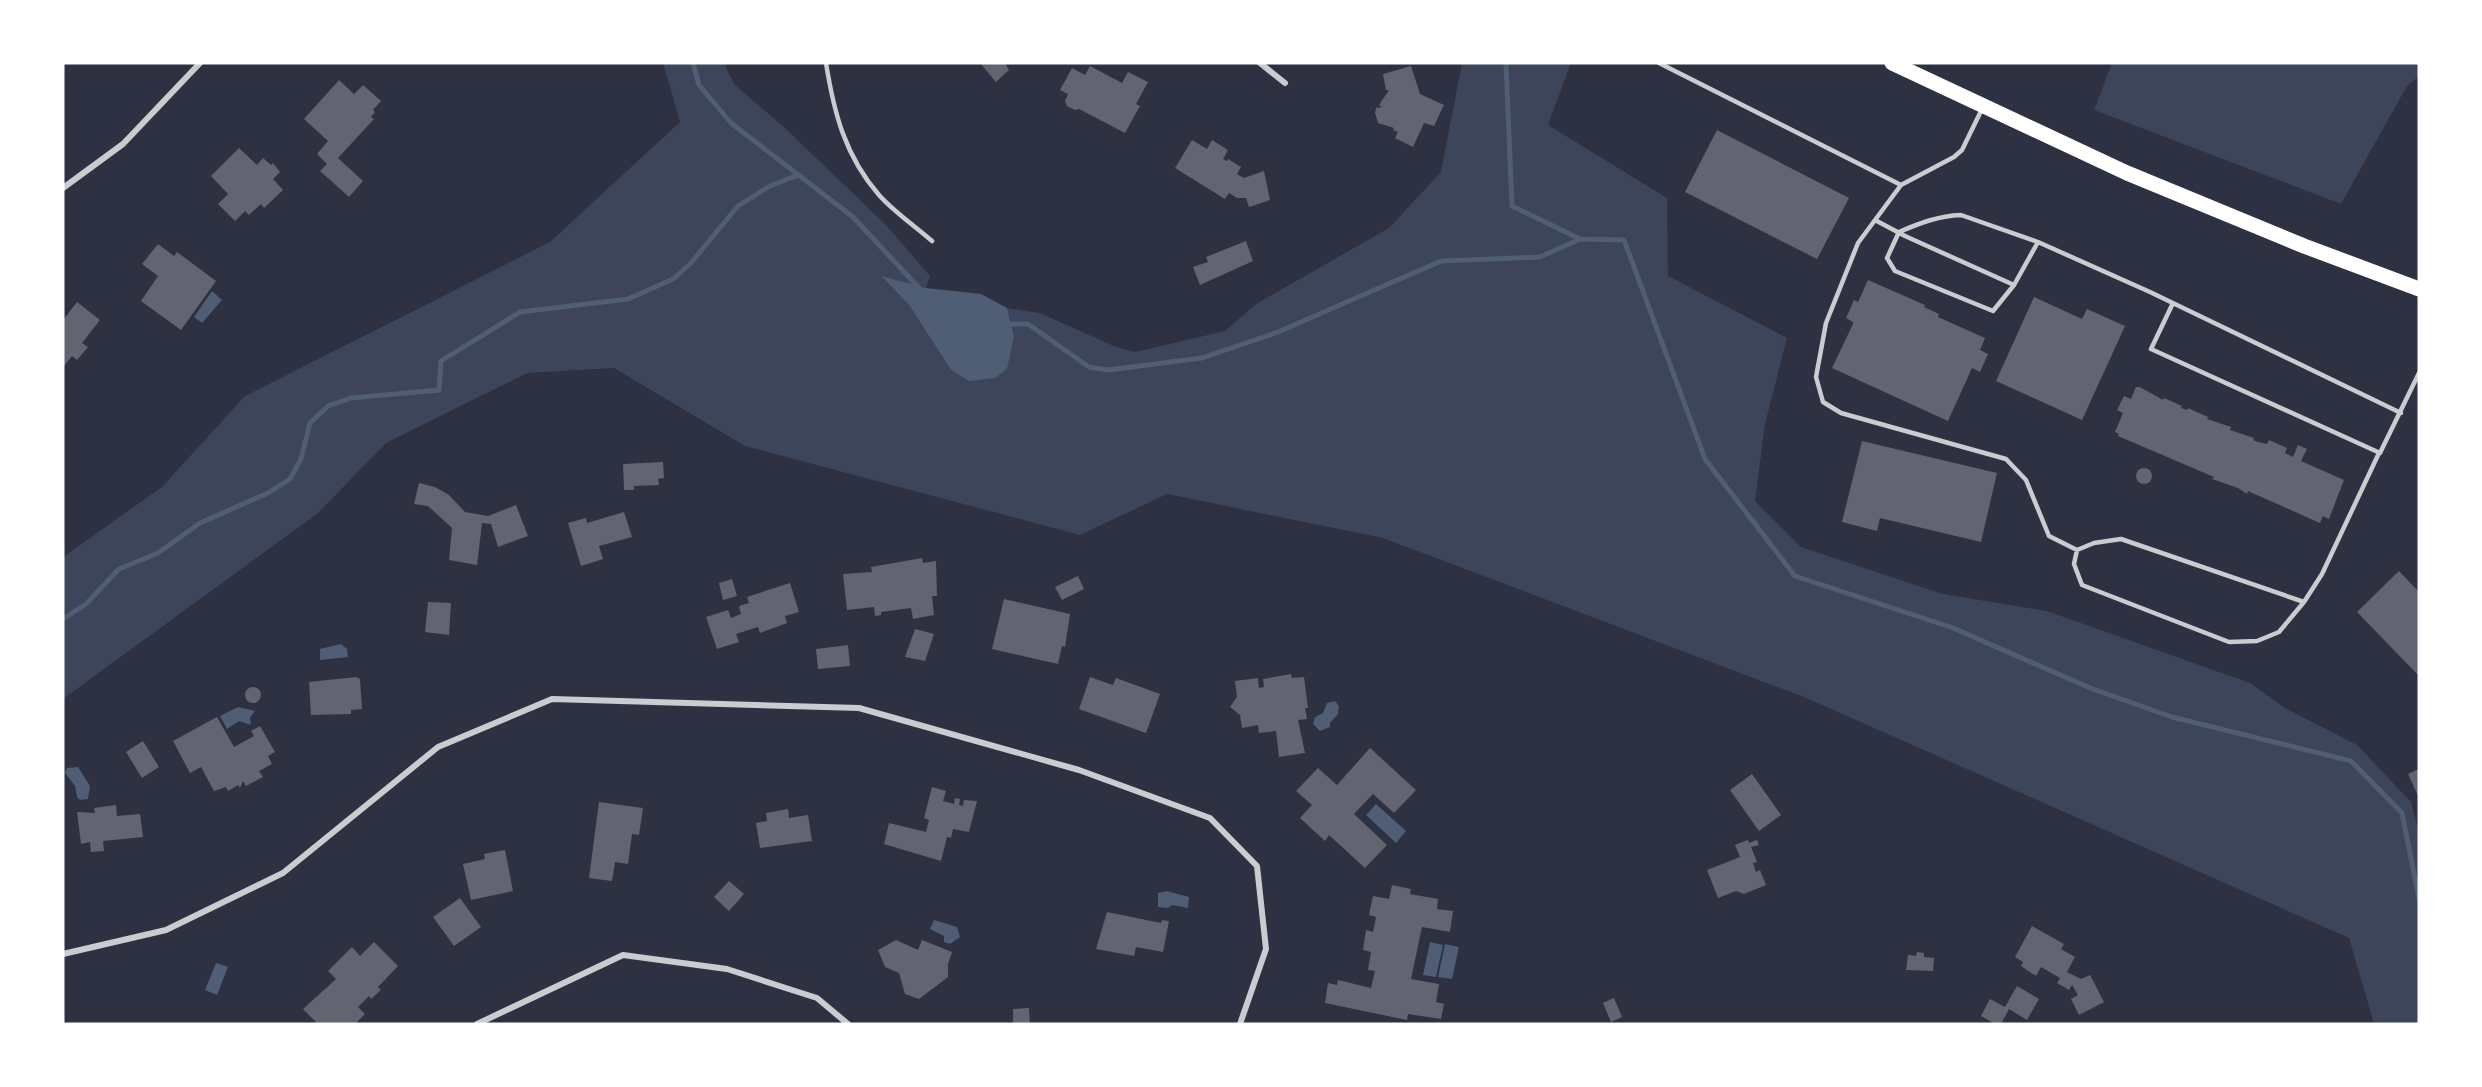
<svg xmlns="http://www.w3.org/2000/svg" width="2482" height="1087" font-family="Lato,sans-serif">
<rect width="100%" height="100%" fill="#2d3142"/>
<path fill="#3c4559" d="M 663,63 L 724,63 L 734,84 L 785,128 L 886,225 L 930,276 L 926,288 L 882,277 L 909,305 L 951,370 L 1014,336 L 1007,308 L 1040,313 L 1116,347 L 1135,352 L 1225,331 L 1256,304 L 1389,228 L 1441,172 L 1462,63 L 1571,63 L 1548,125 L 1667,198 L 1668,276 L 1787,338 L 1765,424 L 1755,501 L 1801,547 L 1943,594 L 2047,611 L 2250,683 L 2285,708 L 2357,745 L 2411,802 L 2419,834 L 2419,1024 L 2374,1024 L 2349,938 L 1804,697 L 1383,538 L 1167,494 L 1080,535 L 745,446 L 614,368 L 527,373 L 386,443 L 318,513 L 63,699 L 63,557 L 162,487 L 245,396 L 550,242 L 680,122 Z
M 2112,63 L 2419,63 L 2419,76 L 2407,86 L 2341,204 L 2094,110 Z"/>
<path fill="#4f5d75" d="M 881,276 L 926,288 L 981,294 L 1007,308 L 1014,336 L 1007,369 L 995,378 L 969,381 L 951,370 L 909,305 Z
M 212,291 L 222,300 L 202,323 L 194,317 Z
M 341,644 L 347,649 L 348,657 L 320,660 L 320,649 Z
M 1335,701 L 1339,706 L 1338,714 L 1330,723 L 1330,727 L 1320,731 L 1313,724 L 1315,717 L 1323,713 L 1327,703 Z
M 238,707 L 255,711 L 250,718 L 251,725 L 239,721 L 227,729 L 220,716 Z
M 78,767 L 90,786 L 88,799 L 80,800 L 77,797 L 75,786 L 65,773 L 67,768 Z
M 1376,804 L 1406,831 L 1396,843 L 1366,815 Z
M 1167,891 L 1189,897 L 1188,908 L 1172,905 L 1168,908 L 1158,907 L 1158,893 Z
M 934,920 L 957,927 L 960,937 L 950,944 L 944,942 L 944,936 L 930,929 Z
M 1430,942 L 1443,945 L 1436,977 L 1423,975 Z
M 1445,944 L 1459,947 L 1452,979 L 1438,977 Z
M 216,963 L 228,967 L 217,995 L 205,990 Z"/>
<g fill="none" stroke-linecap="round" stroke-linejoin="round">
<path stroke="#4f5d75" stroke-width="5" d="M 693,63 L 699,85 L 731,123 L 853,217 L 920,289
M 1506,63 L 1512,206 L 1580,239
M 1006,324 L 1028,324 L 1089,367 L 1108,370 L 1202,358 L 1278,332 L 1441,261 L 1540,257 L 1580,239 L 1624,240 L 1705,459 L 1795,576 L 1953,628 L 2090,688 L 2172,717 L 2351,761 L 2402,813 L 2419,899
M 63,619 L 86,604 L 119,569 L 158,553 L 200,523 L 268,493 L 290,479 L 301,459 L 310,423 L 328,406 L 351,398 L 439,390 L 441,361 L 520,312 L 628,299 L 673,279 L 690,264 L 738,206 L 770,186 L 798,175"/>
</g>
<path fill="#626471" d="M 980,63 L 1005,63 L 1009,70 L 996,82 Z
M 1090,66 L 1122,83 L 1128,72 L 1148,82 L 1136,104 L 1140,106 L 1125,133 L 1079,109 L 1075,110 L 1067,106 L 1065,101 L 1068,94 L 1060,90 L 1072,68 L 1085,75 Z
M 1411,66 L 1420,94 L 1444,105 L 1434,126 L 1424,123 L 1413,147 L 1395,138 L 1398,132 L 1393,130 L 1394,128 L 1378,123 L 1375,113 L 1376,108 L 1382,107 L 1379,105 L 1389,90 L 1386,90 L 1383,74 Z
M 339,80 L 354,94 L 363,85 L 381,101 L 373,110 L 375,112 L 371,117 L 374,119 L 338,158 L 363,181 L 349,197 L 320,171 L 327,164 L 317,154 L 328,141 L 304,119 Z
M 1717,130 L 1849,198 L 1817,259 L 1685,192 Z
M 1192,140 L 1207,149 L 1212,140 L 1228,150 L 1223,159 L 1227,161 L 1228,159 L 1241,167 L 1237,174 L 1244,178 L 1264,171 L 1270,200 L 1249,207 L 1246,198 L 1237,198 L 1229,193 L 1225,199 L 1175,168 Z
M 239,148 L 257,165 L 263,158 L 271,165 L 273,163 L 280,172 L 273,179 L 283,190 L 264,208 L 261,204 L 249,215 L 245,211 L 235,221 L 218,204 L 228,194 L 211,176 Z
M 1246,241 L 1253,261 L 1200,285 L 1193,267 L 1208,262 L 1206,257 Z
M 158,244 L 174,256 L 177,252 L 216,281 L 181,330 L 141,301 L 158,276 L 142,264 Z
M 1868,280 L 1925,305 L 1924,307 L 1939,314 L 1938,317 L 1985,338 L 1980,350 L 1988,354 L 1980,372 L 1972,368 L 1948,421 L 1832,368 L 1853,324 L 1853,322 L 1846,318 L 1854,300 L 1858,302 Z
M 2034,297 L 2082,319 L 2087,309 L 2125,326 L 2082,420 L 1996,381 Z
M 77,302 L 100,320 L 82,343 L 88,347 L 77,360 L 72,356 L 63,367 L 63,320 Z
M 2136,387 L 2140,387 L 2163,400 L 2164,398 L 2182,406 L 2181,408 L 2187,410 L 2188,408 L 2208,417 L 2207,419 L 2231,427 L 2230,430 L 2254,438 L 2253,440 L 2258,442 L 2267,444 L 2269,440 L 2287,448 L 2285,453 L 2293,457 L 2298,445 L 2307,449 L 2301,461 L 2344,480 L 2329,519 L 2323,516 L 2320,523 L 2248,491 L 2247,494 L 2238,488 L 2212,479 L 2214,477 L 2118,436 L 2119,434 L 2115,432 L 2123,413 L 2117,410 L 2124,396 L 2131,399 Z
M 1862,441 L 1997,473 L 1981,542 L 1880,518 L 1877,531 L 1842,522 Z
M 663,462 L 664,478 L 658,479 L 659,485 L 634,486 L 634,490 L 624,490 L 623,464 Z
M2136 476a8 8 0 1 1 16 0a8 8 0 1 1-16 0Z
M 419,483 L 435,487 L 449,495 L 465,512 L 488,516 L 516,505 L 528,536 L 498,547 L 491,524 L 482,523 L 477,565 L 449,560 L 452,528 L 428,506 L 414,504 Z
M 624,512 L 632,537 L 599,546 L 603,559 L 581,566 L 568,523 L 586,518 L 587,523 Z
M 922,558 L 923,563 L 936,561 L 937,596 L 932,596 L 934,615 L 913,619 L 911,608 L 881,612 L 881,615 L 875,616 L 874,607 L 847,610 L 843,574 L 872,572 L 871,567 Z
M 2399,571 L 2419,592 L 2419,676 L 2357,612 Z
M 1078,576 L 1084,589 L 1062,600 L 1055,587 Z
M 732,579 L 737,596 L 723,600 L 719,583 Z
M 790,583 L 799,612 L 785,616 L 787,623 L 760,633 L 758,627 L 736,634 L 739,642 L 717,649 L 706,617 L 728,610 L 731,618 L 741,614 L 739,606 L 749,603 L 747,597 Z
M 1004,599 L 1070,614 L 1065,647 L 1062,646 L 1058,664 L 992,649 Z
M 428,602 L 451,603 L 449,635 L 425,632 Z
M 915,629 L 934,634 L 925,661 L 905,657 Z
M 848,645 L 850,666 L 818,669 L 816,649 Z
M 1291,674 L 1292,678 L 1304,677 L 1308,708 L 1305,708 L 1307,719 L 1298,720 L 1305,753 L 1279,757 L 1276,731 L 1259,733 L 1258,725 L 1242,728 L 1240,715 L 1230,707 L 1237,697 L 1235,681 L 1258,678 L 1259,688 L 1264,687 L 1263,679 Z
M 356,677 L 360,679 L 362,709 L 351,710 L 351,714 L 311,715 L 309,682 Z
M 1090,677 L 1113,685 L 1116,678 L 1160,694 L 1146,733 L 1079,709 Z
M245 695a8 8 0 1 1 16 0a8 8 0 1 1-16 0Z
M 217,717 L 234,747 L 254,736 L 251,731 L 260,726 L 275,752 L 268,756 L 272,764 L 259,771 L 263,777 L 246,786 L 243,781 L 240,788 L 238,785 L 228,791 L 226,787 L 214,791 L 201,767 L 190,773 L 173,741 Z
M 143,741 L 159,767 L 142,778 L 126,752 Z
M 1370,748 L 1416,790 L 1394,813 L 1373,794 L 1354,814 L 1387,845 L 1365,868 L 1329,835 L 1325,841 L 1300,818 L 1312,805 L 1296,791 L 1318,768 L 1337,785 Z
M 2419,769 L 2419,798 L 2408,774 Z
M 1752,774 L 1781,815 L 1759,831 L 1730,790 Z
M 932,787 L 946,791 L 943,801 L 954,804 L 955,798 L 960,799 L 959,805 L 963,806 L 964,800 L 977,801 L 969,832 L 953,829 L 951,838 L 947,837 L 941,861 L 884,844 L 889,823 L 926,832 L 929,820 L 924,818 Z
M 599,802 L 643,808 L 639,835 L 632,834 L 628,864 L 615,862 L 612,881 L 589,878 Z
M 116,805 L 117,816 L 140,814 L 143,837 L 103,841 L 104,851 L 91,852 L 90,842 L 81,844 L 77,812 L 95,813 L 94,808 Z
M 788,809 L 789,818 L 808,815 L 812,841 L 760,848 L 756,823 L 767,821 L 766,813 Z
M 1748,840 L 1749,843 L 1757,840 L 1759,845 L 1751,847 L 1757,862 L 1753,863 L 1756,872 L 1760,870 L 1766,885 L 1744,894 L 1736,891 L 1718,898 L 1707,870 L 1740,857 L 1735,845 Z
M 505,850 L 513,891 L 471,900 L 463,864 L 485,859 L 484,854 Z
M 729,881 L 744,894 L 729,911 L 714,897 Z
M 1392,885 L 1411,889 L 1410,894 L 1438,899 L 1437,909 L 1453,911 L 1450,932 L 1422,927 L 1411,979 L 1439,984 L 1436,1002 L 1444,1004 L 1441,1019 L 1408,1014 L 1407,1020 L 1325,1003 L 1328,983 L 1337,985 L 1338,980 L 1371,988 L 1375,971 L 1368,970 L 1371,952 L 1363,950 L 1366,930 L 1373,932 L 1376,917 L 1369,915 L 1373,896 L 1389,899 Z
M 460,898 L 481,927 L 454,946 L 433,917 Z
M 1107,912 L 1161,923 L 1162,920 L 1169,921 L 1163,952 L 1136,947 L 1134,956 L 1096,949 Z
M 2032,926 L 2064,944 L 2061,949 L 2075,957 L 2067,972 L 2081,979 L 2090,975 L 2104,1002 L 2079,1015 L 2071,999 L 2078,995 L 2072,985 L 2069,990 L 2057,983 L 2060,978 L 2041,967 L 2036,976 L 2021,966 L 2023,962 L 2015,957 Z
M 896,940 L 918,950 L 922,940 L 952,952 L 948,964 L 948,977 L 919,999 L 905,994 L 899,973 L 885,967 L 878,950 Z
M 374,942 L 398,966 L 378,987 L 381,990 L 371,999 L 369,996 L 358,1007 L 365,1014 L 355,1024 L 318,1024 L 303,1009 L 336,979 L 328,971 L 352,947 L 360,956 Z
M 1917,952 L 1924,953 L 1924,957 L 1934,958 L 1933,971 L 1906,970 L 1908,955 L 1916,956 Z
M 2017,986 L 2039,999 L 2027,1020 L 2009,1009 L 2001,1024 L 1995,1024 L 1981,1016 L 1990,999 L 2005,1007 Z
M 1614,998 L 1622,1017 L 1611,1022 L 1603,1003 Z
M 1029,1008 L 1030,1024 L 1013,1024 L 1013,1009 Z"/>
<g fill="none" stroke-linecap="round" stroke-linejoin="round">
<path stroke="#caccd0" stroke-width="4.5" d="M 826,63 C 834,113 845,156 879,195 C 894,212 915,226 932,241
M 1659,63 L 1901,185
M 1983,107 L 1962,150 L 1954,157 L 1901,185 L 1858,243 L 1826,323 L 1816,377 L 1823,402 L 1841,413 L 2006,459 L 2026,480 L 2049,536 L 2077,550 L 2094,543 L 2121,539 L 2304,602 L 2322,574 L 2379,453
M 1875,220 L 1905,236 L 2014,285 L 2038,242 L 1961,215 C 1938,216 1920,223 1899,232 L 1887,258 L 1895,271 L 1993,311 L 2014,285
M 2038,242 L 2150,292 L 2401,413
M 2173,303 L 2151,349 L 2380,453 L 2419,373
M 2077,550 L 2074,564 L 2082,585 L 2229,642 L 2257,641 L 2279,632 L 2304,602"/>
<path stroke="#caccd0" stroke-width="6" d="M 1260,63 L 1285,83
M 63,188 L 123,144 L 200,63
M 63,954 L 166,930 L 283,873 L 438,747 L 552,699 L 859,708 L 1079,770 L 1210,818 L 1257,866 L 1266,949 L 1240,1024
M 477,1024 L 623,955 L 727,969 L 817,998 L 848,1024"/>
<path stroke="#fff" stroke-width="15" d="M 1892,63 L 2127,173 L 2304,246 L 2419,289"/>
</g>
<rect width="2482" height="1087" fill="none" stroke="#ffffff" stroke-width="129"/>
</svg>
